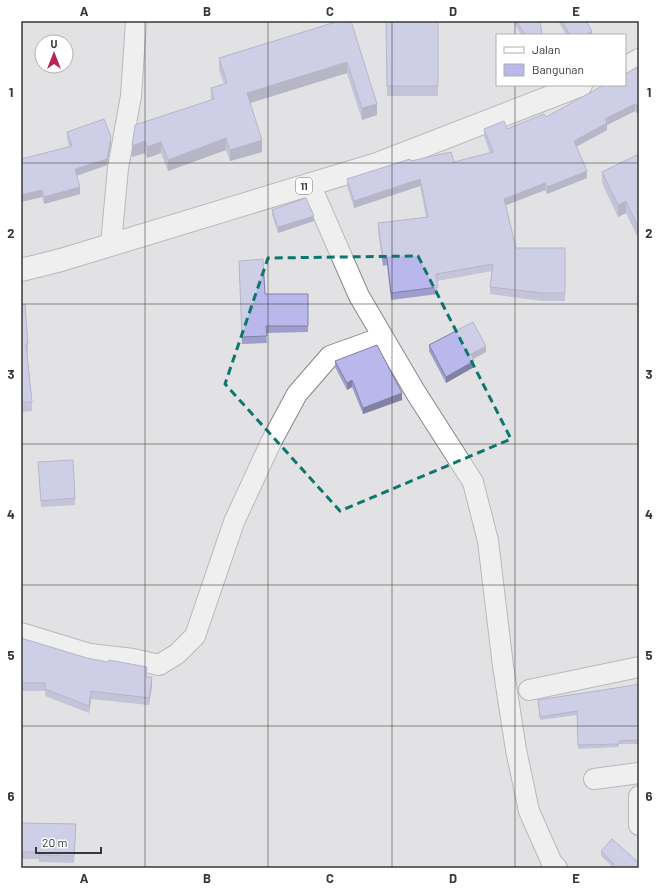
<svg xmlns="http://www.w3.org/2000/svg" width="660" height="889" font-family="Barlow,sans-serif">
<rect width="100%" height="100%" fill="#e2e2e4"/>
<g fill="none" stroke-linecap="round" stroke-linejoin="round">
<g stroke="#878789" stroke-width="22">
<path id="minor" d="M 310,184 L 359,296 L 416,393 L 473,482 L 488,541 L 503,666 L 516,750 L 529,811 L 552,863 L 557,868
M 111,244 L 118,168 L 131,96 L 136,21
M 21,633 L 90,654 L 133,659 L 159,665 L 177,654 L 195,636 L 234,522 L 271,442 L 297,394 L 330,356 L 383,337
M 529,690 L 639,667
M 594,779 L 639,773
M 639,796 L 639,825"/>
</g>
<g stroke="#878789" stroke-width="24">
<path id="trunk" d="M 625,68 L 639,60
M 21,270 L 61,260 L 377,164 L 581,85"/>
</g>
<use href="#minor" stroke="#fff" stroke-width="20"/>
<use href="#trunk" stroke="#fff" stroke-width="22"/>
</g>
<path fill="#9f9dcb" d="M 339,21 L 377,115 L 362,120 L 347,73 L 250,103 L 262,152 L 230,161 L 226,150 L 168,171 L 161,153 L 147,158 L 145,153 L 132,157 L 132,146 L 211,100 L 211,88 L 224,84 L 219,70 L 219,58 Z
M 386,21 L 438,21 L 438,96 L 387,96 Z
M 513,21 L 540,21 L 542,35 L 521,35 Z
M 558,21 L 586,21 L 592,35 L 566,35 Z
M 639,66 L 639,111 L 636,113 L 635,111 L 607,125 L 607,130 L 577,146 L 587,178 L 547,194 L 545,190 L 506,205 L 516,248 L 565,248 L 565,301 L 543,301 L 490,294 L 490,287 L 492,271 L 437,281 L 438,294 L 391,300 L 387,265 L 383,266 L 378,231 L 378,223 L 426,217 L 420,186 L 354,208 L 347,186 L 347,179 L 411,161 L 454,162 L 490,153 L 484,136 L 484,129 L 507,129 L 546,117 Z
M 67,132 L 111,144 L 107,165 L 77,176 L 80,194 L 44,204 L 42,197 L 21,202 L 69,147 L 67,138 Z
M 639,154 L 639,240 L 626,213 L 618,217 L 602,183 L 602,172 Z
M 272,210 L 314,221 L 278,233 L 272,215 Z
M 239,261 L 265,294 L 308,294 L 308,332 L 266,333 L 267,343 L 242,344 Z
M 21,305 L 28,344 L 28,353 L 27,354 L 32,402 L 32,411 L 21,412 Z
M 429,345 L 486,352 L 473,359 L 474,367 L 446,383 L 429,351 Z
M 335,361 L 402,400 L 363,414 L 352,387 L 347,390 L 335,367 Z
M 38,462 L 75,498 L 75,505 L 41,507 Z
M 21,638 L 87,658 L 147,674 L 147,677 L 152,685 L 149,705 L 91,699 L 89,713 L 45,696 L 45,691 L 21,691 Z
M 639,684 L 639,744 L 619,744 L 619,747 L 578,749 L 577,715 L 540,720 L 538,700 L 622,687 Z
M 21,823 L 76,824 L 74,863 L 39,862 L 39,859 L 21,859 Z
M 601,851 L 639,863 L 612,866 L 601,856 Z"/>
<path fill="#8280a5" d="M 592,31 L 592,35 L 585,35 Z
M 347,62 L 347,73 L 247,104 L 247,93 Z
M 377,104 L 377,115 L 362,120 L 362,108 Z
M 635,104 L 635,111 L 607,125 L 607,130 L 574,148 L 574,141 L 605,119 Z
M 639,104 L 639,111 L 636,113 L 636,106 Z
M 111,137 L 111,144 L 107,165 L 75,176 L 75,169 Z
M 226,138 L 226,150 L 168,171 L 168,160 Z
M 262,140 L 262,152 L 230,161 L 230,150 Z
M 145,141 L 145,153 L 132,157 L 132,146 Z
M 161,142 L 161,153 L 147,158 L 147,147 Z
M 587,171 L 587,178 L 547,194 L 547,187 Z
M 420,179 L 420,186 L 354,208 L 354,201 Z
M 545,183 L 545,190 L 504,206 L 504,199 Z
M 80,187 L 80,194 L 44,204 L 44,197 Z
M 42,190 L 42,197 L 21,202 L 21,195 Z
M 626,201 L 626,213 L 618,217 L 618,205 Z
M 314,216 L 314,221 L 278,233 L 278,227 Z
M 486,346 L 486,352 L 471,360 L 471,354 Z
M 474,361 L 474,367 L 446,383 L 446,377 Z
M 352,380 L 352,387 L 347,390 L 347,383 Z
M 402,393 L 402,400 L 363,414 L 363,408 Z
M 152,677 L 152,685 L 149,705 L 149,698 Z
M 91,691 L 91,699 L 89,713 L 89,706 Z"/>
<path fill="#b9b7ec" stroke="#8280a5" d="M 339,21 L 351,21 L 377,104 L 362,108 L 347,62 L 247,93 L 262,140 L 230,150 L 226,138 L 168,160 L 161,142 L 147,147 L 145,141 L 132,146 L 135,125 L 214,99 L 211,88 L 227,83 L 219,58 Z
M 386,21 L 438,21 L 438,86 L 387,86 Z
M 517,21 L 540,21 L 542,35 L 525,35 Z
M 562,21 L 586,21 L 592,31 L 585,35 L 570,35 Z
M 639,66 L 639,104 L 636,106 L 635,104 L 605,119 L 607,123 L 574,141 L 587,171 L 547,187 L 545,183 L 504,199 L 516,248 L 565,248 L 565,293 L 543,293 L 490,287 L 493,264 L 436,274 L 438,287 L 391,293 L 387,258 L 383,258 L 378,223 L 428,217 L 420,179 L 354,201 L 347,179 L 410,159 L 411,161 L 451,152 L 454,162 L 493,152 L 484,129 L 504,121 L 507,129 L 544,114 L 546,117 L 604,85 L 625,85 L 625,74 Z
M 104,119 L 111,137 L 107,159 L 75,169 L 80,187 L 44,197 L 42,190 L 21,195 L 21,159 L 72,146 L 67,132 Z
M 639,154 L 639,229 L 626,201 L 618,205 L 602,172 Z
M 306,198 L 314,216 L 278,227 L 272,210 Z
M 263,259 L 265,294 L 308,294 L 308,326 L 266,326 L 267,336 L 242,337 L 239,261 Z
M 25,304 L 28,344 L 26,344 L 32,402 L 21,402 L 21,305 Z
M 473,322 L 486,346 L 471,354 L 474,361 L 446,377 L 429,345 Z
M 377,345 L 402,393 L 363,408 L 352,380 L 347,383 L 335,361 Z
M 73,460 L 75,498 L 41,501 L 38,462 Z
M 21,638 L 87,658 L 108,662 L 109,660 L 147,667 L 146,677 L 152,677 L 149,698 L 91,691 L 89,706 L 45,689 L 45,683 L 21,683 Z
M 639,684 L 639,740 L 619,741 L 619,744 L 578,745 L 577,711 L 540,717 L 538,700 L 622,687 Z
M 21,823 L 76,824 L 74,856 L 39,855 L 39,852 L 21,852 Z
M 612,839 L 639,863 L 639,868 L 610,868 L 614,864 L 601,851 Z"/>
<path d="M0 0H660V889H0ZM 418,256 L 511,439 L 340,511 L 225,384 L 268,258 Z" fill="#e2e2e4" fill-opacity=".55" fill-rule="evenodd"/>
<path fill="none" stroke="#0f766e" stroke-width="3" stroke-dasharray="8 5" stroke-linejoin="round" d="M 418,256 L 511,439 L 340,511 L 225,384 L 268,258 Z"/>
<path fill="none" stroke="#373738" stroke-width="1" stroke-opacity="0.55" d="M 145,21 L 145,868M 268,21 L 268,868M 392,21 L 392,868M 515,21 L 515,35M 515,85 L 515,868M 21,163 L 639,163M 21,304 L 639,304M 21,444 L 639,444M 21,585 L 639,585M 21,726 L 639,726"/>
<g text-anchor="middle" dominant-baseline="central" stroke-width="4" stroke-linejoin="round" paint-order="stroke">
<rect fill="#fff" stroke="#737374" stroke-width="1" x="296" y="178" width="16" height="16" rx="3"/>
<g font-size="10" font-weight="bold" fill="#373738">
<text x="304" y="186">11</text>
</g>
</g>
<rect width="660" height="889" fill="none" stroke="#ffffff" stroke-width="44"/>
<rect x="496" y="34" width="130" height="52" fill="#ffffff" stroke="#afafaf"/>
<rect x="504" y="47" width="20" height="6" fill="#ffffff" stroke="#afafaf"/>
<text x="532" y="54" font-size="12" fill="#373738">Jalan</text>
<rect x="504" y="64" width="20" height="12" fill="#b9b7ec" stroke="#afafaf"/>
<text x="532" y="74" font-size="12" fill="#373738">Bangunan</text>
<g transform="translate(54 54)"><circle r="19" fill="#ffffff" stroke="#afafaf"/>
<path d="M0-3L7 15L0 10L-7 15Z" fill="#b52656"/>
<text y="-6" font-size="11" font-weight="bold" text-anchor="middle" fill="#373738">U</text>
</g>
<path d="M36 847v6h65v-6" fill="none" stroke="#373738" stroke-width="2"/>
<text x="42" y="847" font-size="12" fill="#373738" stroke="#ffffff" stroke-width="3" paint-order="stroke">20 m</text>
<rect x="22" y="22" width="616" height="845" fill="none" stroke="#373738" stroke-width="1.5"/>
<g font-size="13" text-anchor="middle" font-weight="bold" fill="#373738">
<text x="84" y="16">A</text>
<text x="207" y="16">B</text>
<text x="330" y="16">C</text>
<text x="453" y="16">D</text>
<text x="576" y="16">E</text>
<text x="11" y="97">1</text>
<text x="649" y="97">1</text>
<text x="11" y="238">2</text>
<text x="649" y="238">2</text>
<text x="11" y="379">3</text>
<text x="649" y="379">3</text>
<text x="11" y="519">4</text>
<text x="649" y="519">4</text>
<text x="11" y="660">5</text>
<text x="649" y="660">5</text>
<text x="11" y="801">6</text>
<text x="649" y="801">6</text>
<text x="84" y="883">A</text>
<text x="207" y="883">B</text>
<text x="330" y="883">C</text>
<text x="453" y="883">D</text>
<text x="576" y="883">E</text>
</g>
</svg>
